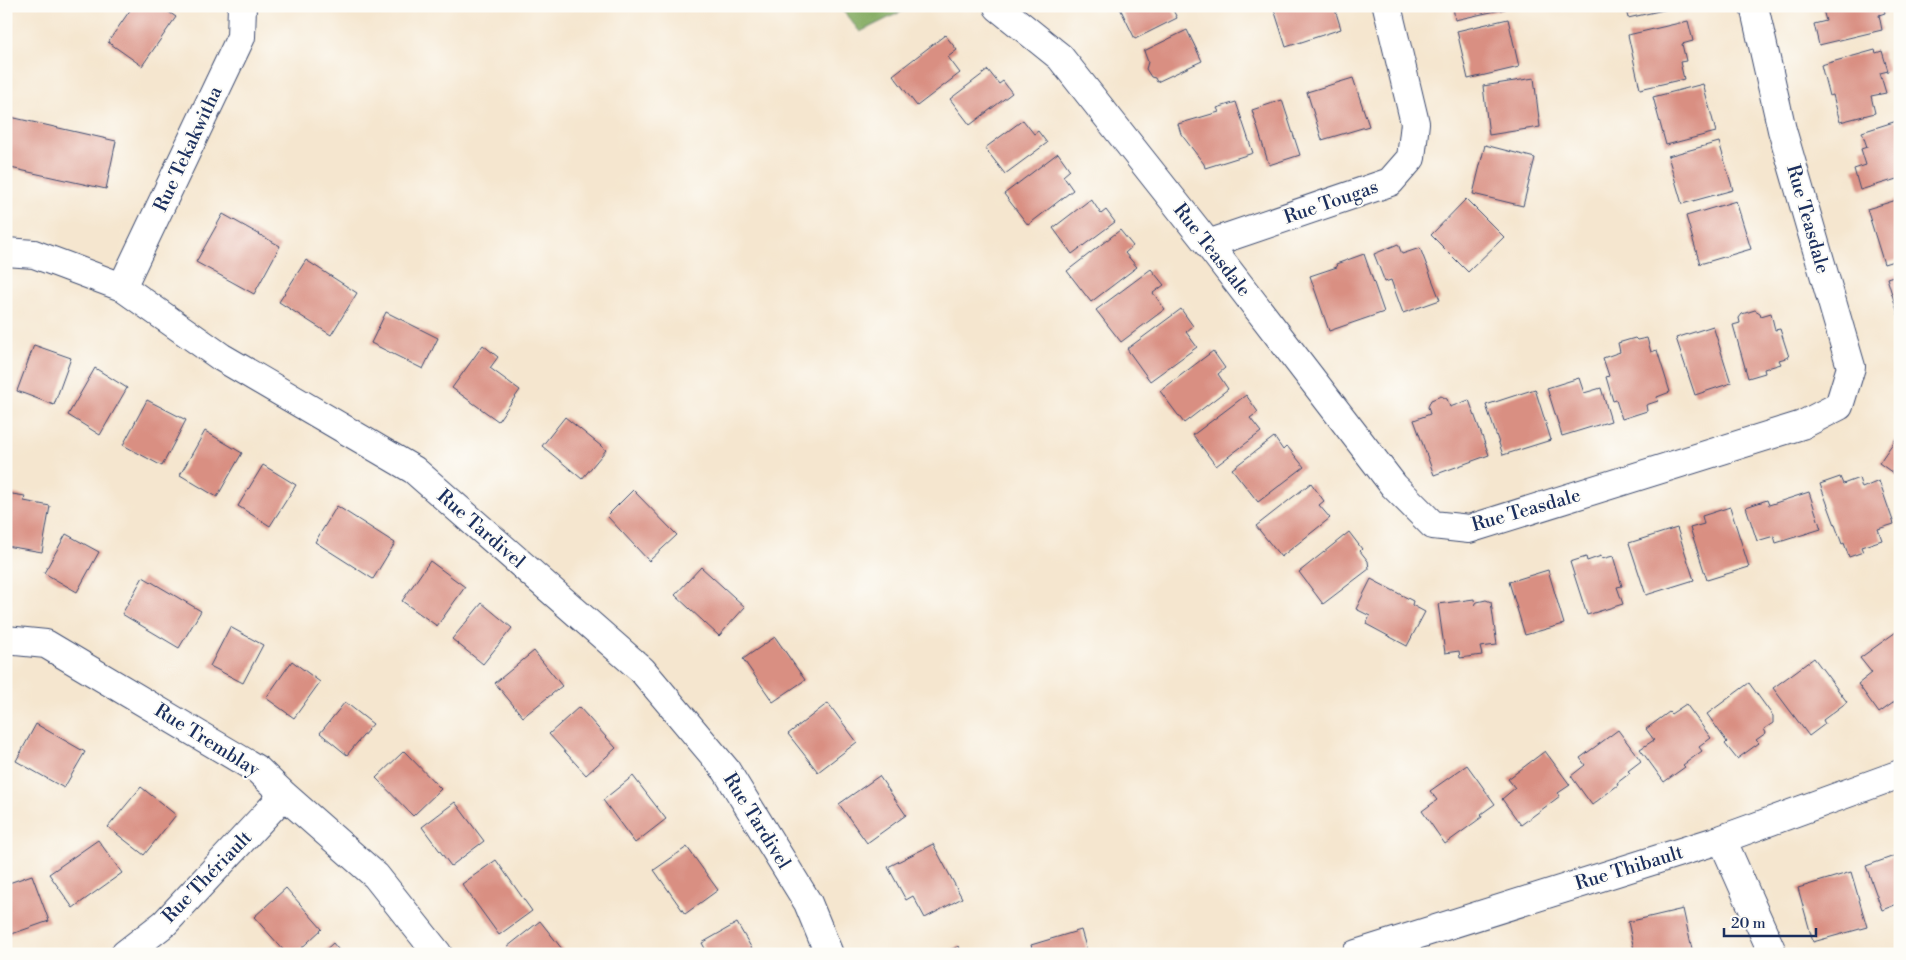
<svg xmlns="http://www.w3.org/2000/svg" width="1906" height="960" font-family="'Libre Bodoni',serif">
<rect width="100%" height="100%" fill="#fdfcf7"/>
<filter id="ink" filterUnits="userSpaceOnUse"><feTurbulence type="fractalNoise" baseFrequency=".02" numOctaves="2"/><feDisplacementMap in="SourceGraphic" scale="10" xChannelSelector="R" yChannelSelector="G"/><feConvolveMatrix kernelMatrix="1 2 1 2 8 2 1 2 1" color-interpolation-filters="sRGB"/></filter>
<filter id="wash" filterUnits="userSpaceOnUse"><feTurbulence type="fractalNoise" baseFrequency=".0096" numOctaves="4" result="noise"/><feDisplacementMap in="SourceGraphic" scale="20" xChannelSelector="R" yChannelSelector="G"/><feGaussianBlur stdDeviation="1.12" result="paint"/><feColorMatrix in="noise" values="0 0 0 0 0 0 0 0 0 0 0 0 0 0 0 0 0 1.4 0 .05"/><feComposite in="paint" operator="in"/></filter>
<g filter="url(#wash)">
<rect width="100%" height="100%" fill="#f5e6cf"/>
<path fill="#83aa61" stroke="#4f6c60" d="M 839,6 L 913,6 L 860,32 Z"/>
<g id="blocks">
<path fill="#d98f82" d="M 133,6 L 160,6 L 176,17 L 142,66 L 108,42 Z
M 1119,6 L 1171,6 L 1177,18 L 1135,39 Z
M 1273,6 L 1334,6 L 1341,29 L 1286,47 Z
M 1453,6 L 1505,6 L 1505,9 L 1455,20 Z
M 1625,6 L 1677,6 L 1677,7 L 1628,18 Z
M 1822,6 L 1883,6 L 1885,13 L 1879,15 L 1882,30 L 1819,45 L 1814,24 L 1826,21 Z
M 1508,19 L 1519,67 L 1468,79 L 1457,31 Z
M 1688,21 L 1693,41 L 1682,44 L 1686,61 L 1680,62 L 1684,79 L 1640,89 L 1628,35 Z
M 1187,30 L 1202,61 L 1157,82 L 1155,78 L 1151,77 L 1146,69 L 1148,62 L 1144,51 Z
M 945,35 L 957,50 L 948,57 L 960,73 L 917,106 L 893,75 Z
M 1875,50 L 1876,53 L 1882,51 L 1888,71 L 1880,73 L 1886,93 L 1871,96 L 1875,113 L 1840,122 L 1833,95 L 1829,96 L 1821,65 Z
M 988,70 L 999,84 L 1003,81 L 1012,93 L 970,125 L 950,99 Z
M 1353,78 L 1369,126 L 1322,140 L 1307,92 Z
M 1534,78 L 1540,127 L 1489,135 L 1483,86 Z
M 1703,84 L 1716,132 L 1666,145 L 1653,97 Z
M 1282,100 L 1300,155 L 1269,165 L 1252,110 Z
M 1236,102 L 1253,153 L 1205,168 L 1204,164 L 1181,134 L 1178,124 L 1219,112 L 1217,108 Z
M 6,116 L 116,141 L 106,189 L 6,167 Z
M 1023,120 L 1034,134 L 1038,131 L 1047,143 L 1005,174 L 985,148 Z
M 1900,120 L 1900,178 L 1860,190 L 1854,169 L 1866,165 L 1861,149 L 1867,147 L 1862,132 Z
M 1719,142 L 1733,190 L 1682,204 L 1668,156 Z
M 1485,145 L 1535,158 L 1523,206 L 1473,194 Z
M 1058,153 L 1070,170 L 1063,176 L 1073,190 L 1028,225 L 1004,194 Z
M 1091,199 L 1101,214 L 1106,210 L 1115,222 L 1072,254 L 1053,228 Z
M 1466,199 L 1504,237 L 1468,272 L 1431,235 Z
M 1900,199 L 1900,259 L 1884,264 L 1867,209 Z
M 1736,201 L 1751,249 L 1700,264 L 1686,216 Z
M 223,214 L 280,246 L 254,294 L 196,262 Z
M 1120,230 L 1133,246 L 1125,253 L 1137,267 L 1091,302 L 1067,271 Z
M 1398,244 L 1402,254 L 1420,248 L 1440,300 L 1403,313 L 1391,280 L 1385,282 L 1374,254 Z
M 1364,254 L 1384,312 L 1329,331 L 1310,276 L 1337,267 L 1336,264 Z
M 306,260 L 357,293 L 331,335 L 279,302 Z
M 1151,269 L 1164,285 L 1153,293 L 1165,309 L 1121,342 L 1096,310 Z
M 1900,274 L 1900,317 L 1899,317 L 1887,278 Z
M 1181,309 L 1193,326 L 1186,332 L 1197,347 L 1150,381 L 1127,349 Z
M 1755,310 L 1760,313 L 1761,316 L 1771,313 L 1775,330 L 1780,329 L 1789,357 L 1779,360 L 1781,364 L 1764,369 L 1765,373 L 1748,378 L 1733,325 L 1740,323 L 1739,318 L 1742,314 Z
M 386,312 L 438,338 L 423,369 L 371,343 Z
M 1713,326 L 1731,383 L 1695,395 L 1676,338 Z
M 1635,338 L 1637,340 L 1647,338 L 1651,352 L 1657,350 L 1670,392 L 1657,397 L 1658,401 L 1646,405 L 1647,411 L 1622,419 L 1616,400 L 1613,401 L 1606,377 L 1609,376 L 1603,358 L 1620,352 L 1618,343 Z
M 34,345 L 71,358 L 54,405 L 17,391 Z
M 483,345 L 498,357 L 490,368 L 520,390 L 498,421 L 452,388 Z
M 1213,351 L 1225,368 L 1218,374 L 1228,389 L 1184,423 L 1160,391 Z
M 95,368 L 127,388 L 100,435 L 68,415 Z
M 1579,378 L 1584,393 L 1601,388 L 1611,421 L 1562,436 L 1547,388 Z
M 1535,389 L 1551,440 L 1503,455 L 1486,405 Z
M 1246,395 L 1258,412 L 1250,418 L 1261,432 L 1216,466 L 1193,435 Z
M 1441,396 L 1447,399 L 1450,407 L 1469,400 L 1489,455 L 1434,475 L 1414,420 L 1430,414 L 1428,407 L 1431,400 Z
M 147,400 L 186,420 L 162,466 L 123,445 Z
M 565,417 L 606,450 L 582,479 L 542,446 Z
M 205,431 L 242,453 L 217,497 L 180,475 Z
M 1900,433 L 1900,478 L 1879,463 Z
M 1274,437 L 1283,450 L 1287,446 L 1304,467 L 1258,502 L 1232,469 Z
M 263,465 L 296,485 L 270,526 L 238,506 Z
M 1840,477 L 1843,484 L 1859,478 L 1862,488 L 1879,481 L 1894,524 L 1878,529 L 1882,540 L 1861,547 L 1863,552 L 1849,557 L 1844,543 L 1842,544 L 1820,484 Z
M 1311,483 L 1324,501 L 1319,505 L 1330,518 L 1281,557 L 1256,526 Z
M 633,490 L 677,535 L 649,561 L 607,516 Z
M 1809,492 L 1821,529 L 1776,543 L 1774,536 L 1757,541 L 1746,507 L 1767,500 L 1769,505 Z
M 6,493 L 25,496 L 24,501 L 50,506 L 42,552 L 6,546 Z
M 337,506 L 395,543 L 373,579 L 315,542 Z
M 1730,507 L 1749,567 L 1707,580 L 1690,528 L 1704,524 L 1702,516 Z
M 1677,528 L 1694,580 L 1646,595 L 1629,543 Z
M 1349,532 L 1362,549 L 1360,551 L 1368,561 L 1369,569 L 1323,604 L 1299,572 Z
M 66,534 L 99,552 L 77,592 L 44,573 Z
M 1601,556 L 1602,559 L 1613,556 L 1622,586 L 1617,587 L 1623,604 L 1587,615 L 1570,562 L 1586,557 L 1587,561 Z
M 430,561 L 465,587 L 437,626 L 402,601 Z
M 701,567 L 745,607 L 719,636 L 675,595 Z
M 1548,570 L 1564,624 L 1525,635 L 1509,582 Z
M 143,577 L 201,611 L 179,648 L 122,614 Z
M 1371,579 L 1413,601 L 1412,605 L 1425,612 L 1407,646 L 1366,624 L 1370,616 L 1356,609 Z
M 1474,599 L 1475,605 L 1477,602 L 1486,600 L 1491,602 L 1497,645 L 1480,647 L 1482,655 L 1460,658 L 1459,651 L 1445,653 L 1438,604 Z
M 482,603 L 512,628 L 483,664 L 452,639 Z
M 230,627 L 263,645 L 243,683 L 210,666 Z
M 1896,632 L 1900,637 L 1900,698 L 1879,713 L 1858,684 L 1872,673 L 1860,658 Z
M 775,637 L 805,680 L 773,702 L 743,659 Z
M 534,651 L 562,686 L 523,717 L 495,683 Z
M 1814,658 L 1847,702 L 1823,720 L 1825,724 L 1809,736 L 1773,688 Z
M 292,661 L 320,682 L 294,718 L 266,698 Z
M 1749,683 L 1773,716 L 1773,723 L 1764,729 L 1766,733 L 1756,740 L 1759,743 L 1737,759 L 1725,744 L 1727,742 L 1707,714 Z
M 345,702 L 373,724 L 347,755 L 320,733 Z
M 828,703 L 857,742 L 818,772 L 788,734 Z
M 1686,704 L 1711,738 L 1699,747 L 1702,751 L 1683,765 L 1685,767 L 1664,782 L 1640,749 L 1654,740 L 1646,729 L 1669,712 L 1671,714 Z
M 579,707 L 616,748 L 586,775 L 549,734 Z
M 36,724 L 85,752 L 64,788 L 16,761 Z
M 1618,730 L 1641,761 L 1628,771 L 1630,773 L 1617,783 L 1618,785 L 1592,805 L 1571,776 L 1585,765 L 1580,758 Z
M 404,751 L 441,789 L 413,816 L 376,778 Z
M 1545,751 L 1570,785 L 1558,793 L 1560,796 L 1521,825 L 1502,799 L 1515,788 L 1508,779 Z
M 1467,765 L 1495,804 L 1481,814 L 1482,817 L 1445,844 L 1422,811 L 1437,800 L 1430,791 Z
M 633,776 L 666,819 L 635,843 L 603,800 Z
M 879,776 L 906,815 L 867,843 L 839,804 Z
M 141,787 L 176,815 L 144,855 L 108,827 Z
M 455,802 L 484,841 L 451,866 L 422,827 Z
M 98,840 L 122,873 L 73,908 L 49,874 Z
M 933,844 L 962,898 L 925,918 L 913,896 L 906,900 L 888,867 Z
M 687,847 L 718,890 L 685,914 L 654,870 Z
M 1900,854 L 1900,903 L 1882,910 L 1866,866 Z
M 496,860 L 532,911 L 499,935 L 462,884 Z
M 1851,872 L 1867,927 L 1813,942 L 1798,888 Z
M 32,875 L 49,921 L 6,936 L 6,884 Z
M 286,888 L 322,929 L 295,954 L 287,954 L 254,917 Z
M 1683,909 L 1693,954 L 1635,954 L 1628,922 Z
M 540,921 L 566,954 L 513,954 L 507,947 Z
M 737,923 L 755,954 L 708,954 L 702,943 Z
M 1081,930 L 1088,954 L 1034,954 L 1031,945 Z
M 333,943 L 342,954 L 321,954 Z
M 959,946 L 962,954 L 942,954 Z"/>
</g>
</g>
<g filter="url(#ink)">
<use href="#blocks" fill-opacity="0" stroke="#3c4a6f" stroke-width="1"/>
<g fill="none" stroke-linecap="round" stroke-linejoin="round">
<g stroke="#3c4a6f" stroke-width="30">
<path id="street" d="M 998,7 L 1060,57 L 1208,244 L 1394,486 L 1433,525 L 1469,529 L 1802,425 L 1839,406 L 1851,367 L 1782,130 L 1754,6
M 1208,244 L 1390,182 L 1411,158 L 1415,123 L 1387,6
M 6,252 L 34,254 L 122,287 L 221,357 L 414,470 L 642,670 L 726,770 L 808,903 L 829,954
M 122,287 L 241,37 L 242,6
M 6,640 L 46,644 L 258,770 L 284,795 L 376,876 L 438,954
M 1722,839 L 1773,954
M 125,954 L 165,923 L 284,795
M 1356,954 L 1722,839 L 1900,774"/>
</g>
<use href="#street" stroke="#fff" stroke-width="28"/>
</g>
</g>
<g text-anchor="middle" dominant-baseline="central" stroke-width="4" stroke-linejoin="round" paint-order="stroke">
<g font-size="19" fill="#1b2f5e" stroke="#fdfcf7">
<text transform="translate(188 149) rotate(-65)">Rue Tekakwitha</text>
<text transform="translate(1331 202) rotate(-19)">Rue Tougas</text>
<text transform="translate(1808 219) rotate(74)">Rue Teasdale</text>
<text transform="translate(1212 250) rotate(52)">Rue Teasdale</text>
<text transform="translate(1526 510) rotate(-16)">Rue Teasdale</text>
<text transform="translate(481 529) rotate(41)">Rue Tardivel</text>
<text transform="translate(207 740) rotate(32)">Rue Tremblay</text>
<text transform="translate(757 821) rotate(58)">Rue Tardivel</text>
<text transform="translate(1629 868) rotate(-17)">Rue Thibault</text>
<text transform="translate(207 877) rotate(-46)">Rue Thériault</text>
</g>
</g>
<rect width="1906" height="960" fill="none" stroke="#fdfcf7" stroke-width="25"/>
<path d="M1724 928v8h92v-8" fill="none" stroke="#1b2f5e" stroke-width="2.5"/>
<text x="1731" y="928" font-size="15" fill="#1b2f5e" stroke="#fdfcf7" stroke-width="4" paint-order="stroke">20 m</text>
</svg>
